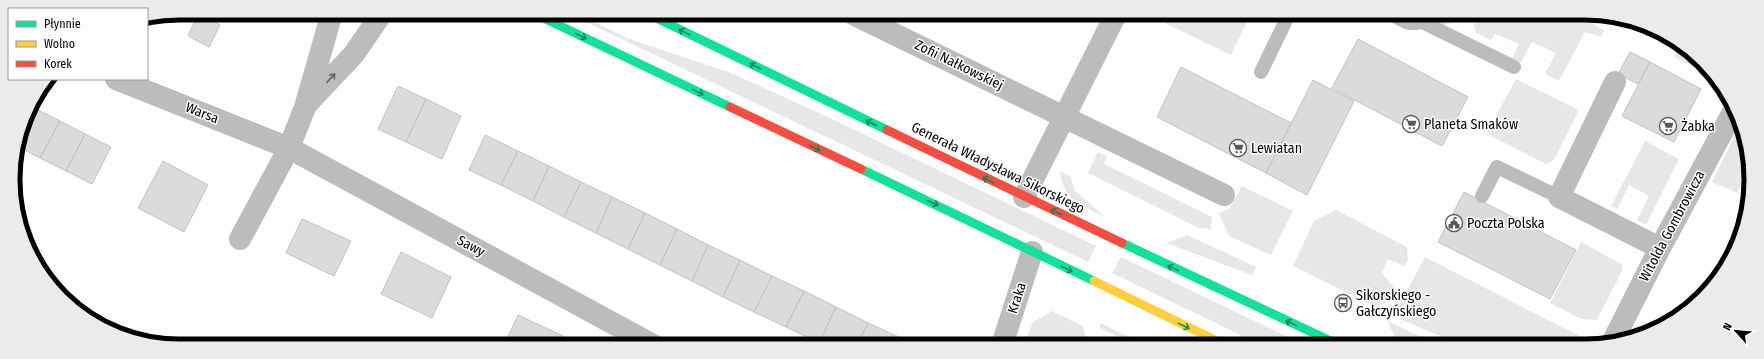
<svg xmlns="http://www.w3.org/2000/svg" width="1764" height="359" font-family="'Fira Sans Condensed',sans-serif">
<rect width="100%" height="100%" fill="#fff"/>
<path fill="#e7e7e7" d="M 567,13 L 576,13 L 627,38 L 731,73 L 826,116 L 1096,246 L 1088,262 Z
M 1169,14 L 1251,14 L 1231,55 L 1165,23 Z
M 1434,14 L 1456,14 L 1452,23 L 1443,25 L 1434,19 Z
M 1479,14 L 1574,14 L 1604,30 L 1601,37 L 1585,32 L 1559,81 L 1545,74 L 1556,53 L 1532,42 L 1521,63 L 1512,59 L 1519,44 L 1495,34 L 1491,40 L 1476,33 L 1474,26 Z
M 1680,46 L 1716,78 L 1718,80 L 1674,57 Z
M 1516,79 L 1577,109 L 1578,112 L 1554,160 L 1546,164 L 1489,135 L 1488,131 Z
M 1742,130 L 1745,136 L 1748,174 L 1737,193 L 1712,182 L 1734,137 Z
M 1645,141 L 1679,159 L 1646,225 L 1637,220 L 1649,196 L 1629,185 L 1617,209 L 1611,206 Z
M 1098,152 L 1107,157 L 1104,164 L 1212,217 L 1211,229 L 1199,228 L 1088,173 Z
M 1060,171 L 1071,177 L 1074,190 L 1105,217 C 1082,206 1063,200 1060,171 Z
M 1242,186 L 1293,211 L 1271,255 L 1229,236 L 1219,214 L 1230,208 Z
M 1336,210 L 1407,247 L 1408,260 L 1404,266 L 1388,259 L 1382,273 L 1394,287 L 1384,304 L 1374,306 L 1293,266 L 1314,221 Z
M 1187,235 L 1256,267 L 1252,275 L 1166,243 Z
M 1581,242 L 1623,265 L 1622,271 L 1597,320 L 1582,319 L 1550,303 Z
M 1121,257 L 1305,345 L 1261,345 L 1112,273 Z
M 1425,257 L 1583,338 L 1585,340 L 1584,346 L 1465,346 L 1399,319 L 1396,316 L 1397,310 Z
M 1052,311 L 1083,326 L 1088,345 L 1024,345 L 1033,322 Z
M 1387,321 L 1388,321 L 1440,346 L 1402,345 L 1395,337 Z
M 1100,324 L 1102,324 L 1147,345 L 1135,345 L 1100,328 Z"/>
<path fill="#dbdbdb" stroke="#c2c2c2" d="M 198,14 L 220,25 L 209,47 L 188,36 Z
M 1358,39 L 1468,97 L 1442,146 L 1332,88 Z
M 1630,52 L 1650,62 L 1638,84 L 1618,74 Z
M 1650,62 L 1701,89 L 1674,142 L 1622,116 Z
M 1181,67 L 1291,123 L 1266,173 L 1157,117 Z
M 1313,80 L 1354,101 L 1307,195 L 1266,173 Z
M 398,86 L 426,99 L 406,142 L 378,129 Z
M 426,99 L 461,116 L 442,159 L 406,142 Z
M 30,106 L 34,108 L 25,125 Z
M 34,108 L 60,121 L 40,158 L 19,147 L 25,125 Z
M 60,121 L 85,134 L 66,171 L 40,158 Z
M 85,134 L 111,147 L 92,184 L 66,171 Z
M 485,135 L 518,151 L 501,185 L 469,170 Z
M 518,151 L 549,166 L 533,201 L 501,185 Z
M 163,161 L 208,185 L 184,232 L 138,208 Z
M 549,166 L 581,182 L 564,217 L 533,201 Z
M 581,182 L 612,197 L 596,233 L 564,217 Z
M 1464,192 L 1576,250 L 1550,299 L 1438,242 Z
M 612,197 L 645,213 L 628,249 L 596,233 Z
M 645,213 L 677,229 L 660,265 L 628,249 Z
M 302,219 L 351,241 L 334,276 L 286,253 Z
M 677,229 L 708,245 L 692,281 L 660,265 Z
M 708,245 L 740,260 L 723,297 L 692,281 Z
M 401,252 L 451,277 L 432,318 L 381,294 Z
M 740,260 L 772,276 L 754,312 L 723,297 Z
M 772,276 L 804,291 L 786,327 L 754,312 Z
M 804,291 L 836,307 L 819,343 L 786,327 Z
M 836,307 L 868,323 L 857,345 L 824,345 L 819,343 Z
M 518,315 L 580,344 L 580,345 L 504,345 Z
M 868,323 L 901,338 L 897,345 L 857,345 Z
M 901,338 L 917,345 L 897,345 Z"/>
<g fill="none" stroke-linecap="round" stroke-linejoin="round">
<path stroke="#bcbcbc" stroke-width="14" d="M 1416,19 L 1514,67
M 1261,72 L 1289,14
M 1482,196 L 1497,167 L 1559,197"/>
<path stroke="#bcbcbc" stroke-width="22" d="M 853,14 L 1224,195
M 1399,14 L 1409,19 L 1416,19 L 1419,14
M 116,79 L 289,148 L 653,345
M 1615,82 L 1559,197 L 1660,248
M 307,104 L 354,54 L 382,13
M 1024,197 L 1116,14
M 240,239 L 289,148 L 305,107 L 332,13
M 1613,341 L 1660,248 L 1733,112
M 1002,345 L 1032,252"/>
<path stroke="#16e098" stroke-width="9" d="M 533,13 L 730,107
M 646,13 L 887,130
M 861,169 L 1094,281
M 1122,243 L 1339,345"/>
<path stroke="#ffcf43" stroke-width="9" d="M 1094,281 L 1225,345"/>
<path stroke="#f24e42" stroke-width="9" d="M 730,107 L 861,169
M 887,130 L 1122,243"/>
</g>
<defs><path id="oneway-shaft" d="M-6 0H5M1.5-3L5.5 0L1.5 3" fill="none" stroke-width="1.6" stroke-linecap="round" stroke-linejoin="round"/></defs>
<g stroke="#0d865b">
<use href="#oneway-shaft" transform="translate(684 32) rotate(-154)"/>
<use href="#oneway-shaft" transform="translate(581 36) rotate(26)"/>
<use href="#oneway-shaft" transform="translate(755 66) rotate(-154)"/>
<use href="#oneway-shaft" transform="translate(698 92) rotate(26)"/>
<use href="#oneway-shaft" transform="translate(871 123) rotate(-154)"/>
<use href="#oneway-shaft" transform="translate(815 148) rotate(26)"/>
<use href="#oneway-shaft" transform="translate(988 180) rotate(-154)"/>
<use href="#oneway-shaft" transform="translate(933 203) rotate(25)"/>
<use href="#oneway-shaft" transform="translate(1056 212) rotate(-155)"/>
<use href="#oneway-shaft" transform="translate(1173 268) rotate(-155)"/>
<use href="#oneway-shaft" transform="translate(1067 269) rotate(26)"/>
<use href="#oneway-shaft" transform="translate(1291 323) rotate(-155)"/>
<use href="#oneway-shaft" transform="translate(1184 326) rotate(26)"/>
</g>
<use stroke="#676767" href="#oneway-shaft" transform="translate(331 78) rotate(-47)"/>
<defs>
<g id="supermarket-ring" transform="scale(0.9)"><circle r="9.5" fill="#fff" stroke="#595959" stroke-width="1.5"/><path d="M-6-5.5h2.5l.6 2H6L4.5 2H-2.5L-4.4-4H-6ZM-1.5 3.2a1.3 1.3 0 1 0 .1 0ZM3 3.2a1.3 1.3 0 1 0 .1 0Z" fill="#595959"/></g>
<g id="civic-ring" transform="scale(0.9)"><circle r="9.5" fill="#fff" stroke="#595959" stroke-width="1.5"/><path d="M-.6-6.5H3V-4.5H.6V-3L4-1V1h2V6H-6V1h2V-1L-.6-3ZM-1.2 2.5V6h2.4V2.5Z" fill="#595959"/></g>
<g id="bus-ring" transform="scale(0.9)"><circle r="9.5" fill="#fff" stroke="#595959" stroke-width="1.5"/><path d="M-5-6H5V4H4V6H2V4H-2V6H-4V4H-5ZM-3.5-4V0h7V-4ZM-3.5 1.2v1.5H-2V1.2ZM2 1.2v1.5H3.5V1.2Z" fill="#595959"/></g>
</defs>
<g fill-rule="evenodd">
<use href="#supermarket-ring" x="1411" y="124"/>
<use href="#supermarket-ring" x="1668" y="126"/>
<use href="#supermarket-ring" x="1238" y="148"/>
<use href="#civic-ring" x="1454" y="223"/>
<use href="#bus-ring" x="1343" y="303"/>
</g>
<g text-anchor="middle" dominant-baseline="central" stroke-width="3" stroke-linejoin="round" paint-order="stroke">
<g font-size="14" fill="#000" stroke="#fff">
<text transform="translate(959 65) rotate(26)">Zofii Nałkowskiej</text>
<text transform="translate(202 113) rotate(22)">Warsa</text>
<text transform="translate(998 168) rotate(26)">Generała Władysława Sikorskiego</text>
<text transform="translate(1672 226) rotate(-62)">Witolda Gombrowicza</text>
<text transform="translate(471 246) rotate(28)">Sawy</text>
<text transform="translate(1017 298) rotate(-72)">Kraka</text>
</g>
<g font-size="14" fill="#000" stroke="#fff" text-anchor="start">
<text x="1424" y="124">Planeta Smaków</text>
<text x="1681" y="126">Żabka</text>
<text x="1251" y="148">Lewiatan</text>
<text x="1467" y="223">Poczta Polska</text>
<text x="1356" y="295">Sikorskiego -<tspan x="1356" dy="16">Gałczyńskiego</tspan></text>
</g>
</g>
<path d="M0 0H1764V359H0ZM179 20H1585A159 159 0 0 1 1744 179V180A159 159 0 0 1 1585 339H179A159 159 0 0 1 20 180V179A159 159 0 0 1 179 20Z" fill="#ebebeb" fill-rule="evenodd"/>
<path fill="none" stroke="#000" stroke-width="5" d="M179 20H1585A159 159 0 0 1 1744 179V180A159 159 0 0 1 1585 339H179A159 159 0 0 1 20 180V179A159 159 0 0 1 179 20Z"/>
<rect x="8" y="8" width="140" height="72" fill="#ffffff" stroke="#999999"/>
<rect x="16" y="21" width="20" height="6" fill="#16e098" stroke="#999999"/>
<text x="44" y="28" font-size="12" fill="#000000">Płynnie</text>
<rect x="16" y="41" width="20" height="6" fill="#ffcf43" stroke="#999999"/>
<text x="44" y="48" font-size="12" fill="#000000">Wolno</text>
<rect x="16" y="61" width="20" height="6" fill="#f24e42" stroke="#999999"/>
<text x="44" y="68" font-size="12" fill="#000000">Korek</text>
<g transform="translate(1736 331) rotate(297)" stroke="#ffffff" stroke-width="3" paint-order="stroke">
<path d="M0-3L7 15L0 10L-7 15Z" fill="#000000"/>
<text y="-6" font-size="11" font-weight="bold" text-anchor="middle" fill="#000000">N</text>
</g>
</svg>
